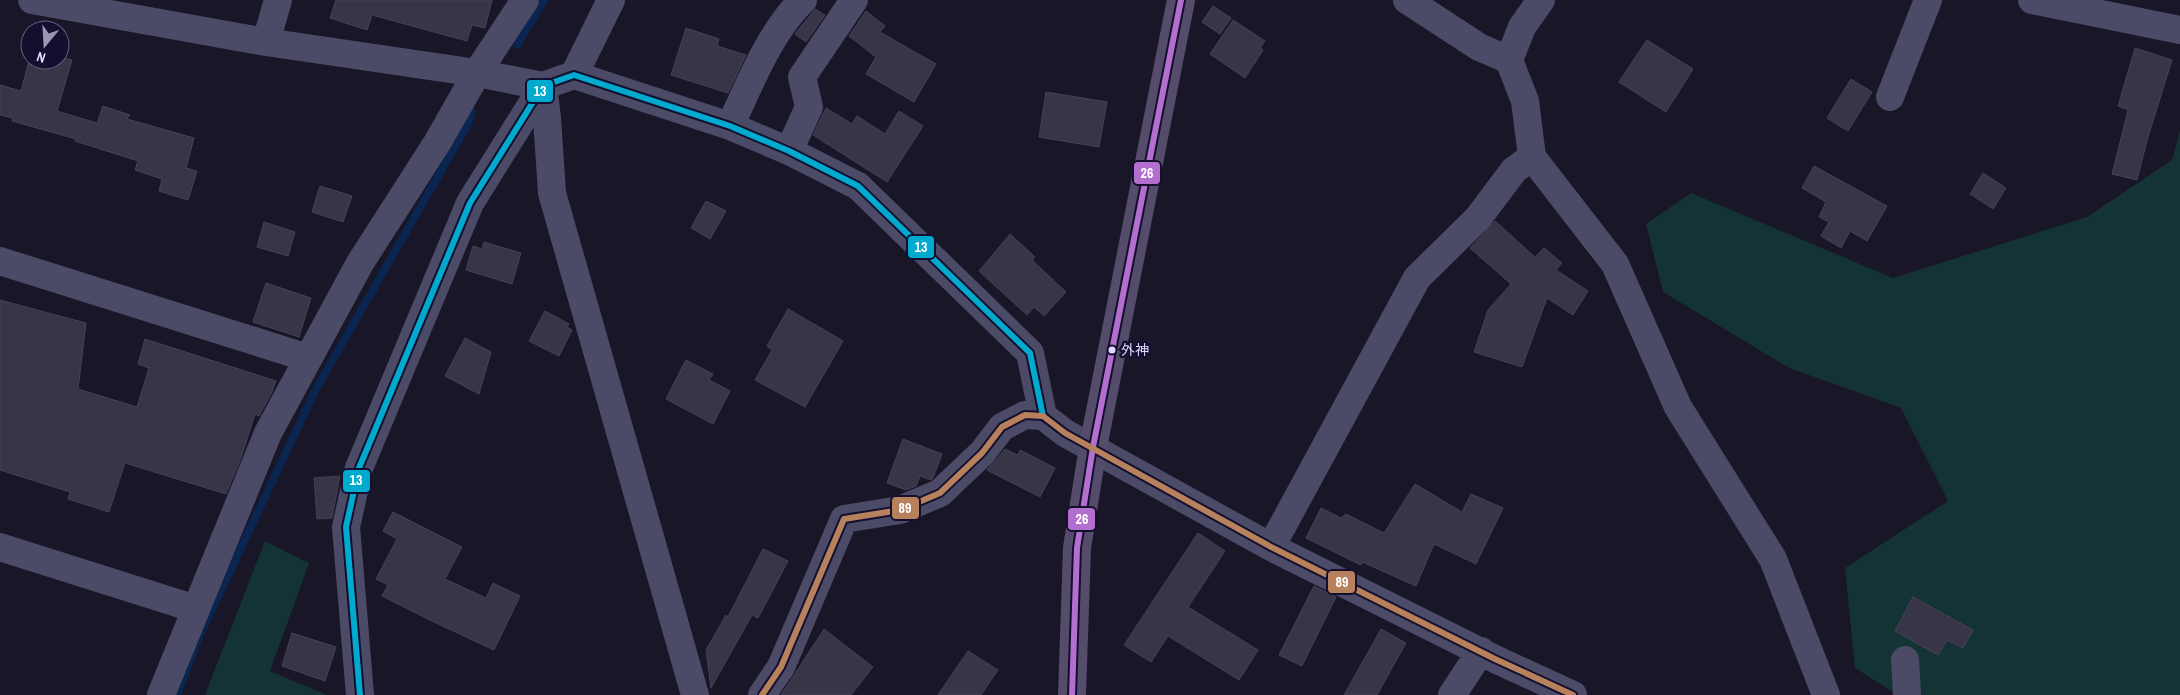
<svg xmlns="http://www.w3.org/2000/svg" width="2180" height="695" font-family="'Archivo Narrow','Noto Sans JP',sans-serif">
<rect width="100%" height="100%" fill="#191627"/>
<path fill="#133334" d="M 2180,130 L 2180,695 L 1898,695 L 1855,668 L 1845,568 L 1948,501 L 1901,408 L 1789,368 L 1663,292 L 1646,224 L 1691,193 L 1893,278 L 2087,217 L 2172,160 Z
M 265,541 L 309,563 L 270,671 L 327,695 L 205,695 Z"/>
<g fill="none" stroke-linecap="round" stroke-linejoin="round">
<path stroke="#0a254f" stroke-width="8" d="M 517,45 L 544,0
M 177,695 L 198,639 L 315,391 L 468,124 L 472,111"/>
</g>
<path fill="#383548" stroke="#45415a" d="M 336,0 L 492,0 L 485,28 L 472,25 L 467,41 L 372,15 L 367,30 L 330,18 Z
M 1213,6 L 1231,18 L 1220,34 L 1202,22 Z
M 815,9 L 825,15 L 806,42 L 795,34 Z
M 866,11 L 885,26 L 880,32 L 936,64 L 914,102 L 866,74 L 876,57 L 849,36 Z
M 1233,20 L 1265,41 L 1260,48 L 1263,50 L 1245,78 L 1210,54 Z
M 686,28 L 719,39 L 717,46 L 746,55 L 728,93 L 671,75 Z
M 1647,40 L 1693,69 L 1666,112 L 1619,82 Z
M 2135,48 L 2172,60 L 2148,137 L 2137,180 L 2112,174 L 2128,110 L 2118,106 Z
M 30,57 L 30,60 L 60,60 L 60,57 L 72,60 L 57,111 L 97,123 L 103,106 L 130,115 L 127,119 L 194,138 L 186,168 L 197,171 L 188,200 L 159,191 L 162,179 L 135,170 L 138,161 L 75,141 L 76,139 L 12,121 L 13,118 L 0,115 L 0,85 L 21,91 Z
M 1851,79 L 1872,92 L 1848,131 L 1827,118 Z
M 1046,92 L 1107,102 L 1099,147 L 1039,137 Z
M 826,108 L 852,124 L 857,116 L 885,134 L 899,111 L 923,126 L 887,182 L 813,135 Z
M 1814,166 L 1887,206 L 1867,241 L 1850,231 L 1841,248 L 1821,236 L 1829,222 L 1819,217 L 1826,202 L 1802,188 Z
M 1983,173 L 2006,188 L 1993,209 L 1970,194 Z
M 320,186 L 352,196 L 343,222 L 312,212 Z
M 706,201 L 726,211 L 710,239 L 691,228 Z
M 1495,221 L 1535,257 L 1544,248 L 1562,263 L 1556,270 L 1588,291 L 1573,315 L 1547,298 L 1522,367 L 1474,352 L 1488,310 L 1511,284 L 1470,248 Z
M 264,222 L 295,232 L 288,256 L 257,247 Z
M 1010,234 L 1035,257 L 1032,260 L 1066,292 L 1044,316 L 1034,307 L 1027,315 L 979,271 Z
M 484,242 L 521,253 L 512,284 L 466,270 L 473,246 L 482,249 Z
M 266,283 L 311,298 L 299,337 L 253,322 Z
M 0,300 L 86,323 L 78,389 L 137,407 L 149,368 L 138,364 L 145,339 L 276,381 L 271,394 L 259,416 L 255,414 L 241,458 L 226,494 L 125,463 L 109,512 L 68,499 L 70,492 L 0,470 Z
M 788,309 L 843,341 L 805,407 L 755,380 L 772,350 L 767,346 Z
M 545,311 L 569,324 L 567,327 L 572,330 L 559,356 L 529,341 Z
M 465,338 L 491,352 L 479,394 L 445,376 Z
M 686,360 L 713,374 L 709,380 L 730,391 L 713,424 L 666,399 Z
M 903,439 L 942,454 L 933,478 L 931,480 L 920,476 L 916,486 L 906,490 L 887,483 Z
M 1005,449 L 1018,455 L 1020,450 L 1055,468 L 1040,497 L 987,470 Z
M 340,476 L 332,518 L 317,519 L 314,478 Z
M 1415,484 L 1462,512 L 1471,494 L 1503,508 L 1476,564 L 1434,544 L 1416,586 L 1362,562 L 1361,565 L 1306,538 L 1321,508 L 1341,518 L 1346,514 L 1384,533 Z
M 393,512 L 462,547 L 445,579 L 486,598 L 493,583 L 520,596 L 494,650 L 434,622 L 382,596 L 388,585 L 376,579 L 397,539 L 383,531 Z
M 1198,533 L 1225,551 L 1188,607 L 1258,650 L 1239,680 L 1168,636 L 1151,662 L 1124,645 Z
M 763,549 L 788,561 L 758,618 L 752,615 L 711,688 L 706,650 L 726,615 L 728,617 Z
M 1314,586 L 1336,597 L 1302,666 L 1279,655 Z
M 1913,597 L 1973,630 L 1963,648 L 1947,640 L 1938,655 L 1895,631 Z
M 824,629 L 873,667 L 851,695 L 781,695 Z
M 1381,629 L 1406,643 L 1377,695 L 1344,695 Z
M 292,633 L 336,647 L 325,681 L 282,666 Z
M 968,651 L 998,670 L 981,695 L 938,695 Z"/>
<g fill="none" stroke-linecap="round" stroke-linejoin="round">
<path stroke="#4b4b68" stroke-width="28" d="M 32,0 L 266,42 L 477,73 L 543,86 L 547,118 L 552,193 L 695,695
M 1407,0 L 1479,47 L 1509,60
M 2032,0 L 2180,30
M 266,42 L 278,0
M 574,75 L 611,0
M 1890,97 L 1928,0
M 730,126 C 749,86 770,31 803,0
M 789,151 L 809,107 L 802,77 L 854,0
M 1532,157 L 1615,264 L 1678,407 L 1773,559 L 1826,695
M 0,261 L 308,358
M 0,547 L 196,609
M 1271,547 L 1417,278 L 1478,218 L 1514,170 L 1532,157 L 1525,101 L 1509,60 L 1522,27 L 1541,0
M 1905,660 L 1907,695
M 161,695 L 268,433 L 360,263 L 437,143 L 477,73 L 525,0
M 360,695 L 346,527 L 359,468 L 470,203 L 543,86 L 574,75 L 730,126 L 789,151 L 858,186 L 1030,353 L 1043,416
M 762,695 L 781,667 L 844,519 L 900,510 L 940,493 L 982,453 L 1002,427 L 1025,415 L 1043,416 L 1065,433 L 1271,547 L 1495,659 L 1573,695
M 1452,695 L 1481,651"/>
<path stroke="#554c6c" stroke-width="28" d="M 1072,695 L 1077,548 L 1093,447 L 1181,0"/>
<g stroke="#140f2e" stroke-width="10">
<path id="bus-1" d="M 1072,695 L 1077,548 L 1093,447 L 1181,0"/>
</g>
<g stroke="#140f2e" stroke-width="10">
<path id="bus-2" d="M 360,695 L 346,527 L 359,468 L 470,203 L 543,86 L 574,75 L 730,126 L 789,151 L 858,186 L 1030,353 L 1043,416"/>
</g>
<g stroke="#140f2e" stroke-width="10">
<path id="bus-3" d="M 762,695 L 781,667 L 844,519 L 900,510 L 940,493 L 982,453 L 1002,427 L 1025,415 L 1043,416 L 1065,433 L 1271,547 L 1495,659 L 1573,695"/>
</g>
<use href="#bus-1" stroke="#b36fd0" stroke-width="6"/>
<use href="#bus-2" stroke="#00a9ce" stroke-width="6"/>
<use href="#bus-3" stroke="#b6815c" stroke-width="6"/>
</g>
<circle fill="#dfdcff" stroke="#140f2e" stroke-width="2" cx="1112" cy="350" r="4.5"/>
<g text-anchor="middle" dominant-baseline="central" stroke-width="5" stroke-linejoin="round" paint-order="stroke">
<g font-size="14" fill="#dfdcff" stroke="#140f2e" text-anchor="start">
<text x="1121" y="350">外神</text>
</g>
</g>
<g stroke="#140f2e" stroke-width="2">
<rect x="526" y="79" width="28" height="24" rx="5" fill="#00a9ce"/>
<rect x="1133" y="161" width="28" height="24" rx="5" fill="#b36fd0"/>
<rect x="907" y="235" width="28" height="24" rx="5" fill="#00a9ce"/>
<rect x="342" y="469" width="29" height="24" rx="5" fill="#00a9ce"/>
<rect x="891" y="496" width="29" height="24" rx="5" fill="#b6815c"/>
<rect x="1067" y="507" width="29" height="24" rx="5" fill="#b36fd0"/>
<rect x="1327" y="570" width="29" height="24" rx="5" fill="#b6815c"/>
</g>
<g font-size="14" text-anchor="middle" font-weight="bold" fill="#fff">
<text x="540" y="96">13</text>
<text x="1147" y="178">26</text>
<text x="921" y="252">13</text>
<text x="356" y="485">13</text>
<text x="905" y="513">89</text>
<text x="1082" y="524">26</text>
<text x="1342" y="587">89</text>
</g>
<g transform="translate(45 45) rotate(198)"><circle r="24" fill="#140f2e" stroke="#656182"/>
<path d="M0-4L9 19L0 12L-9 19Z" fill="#9a97b3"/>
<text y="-8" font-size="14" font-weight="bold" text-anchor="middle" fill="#dfdcff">N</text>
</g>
</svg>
